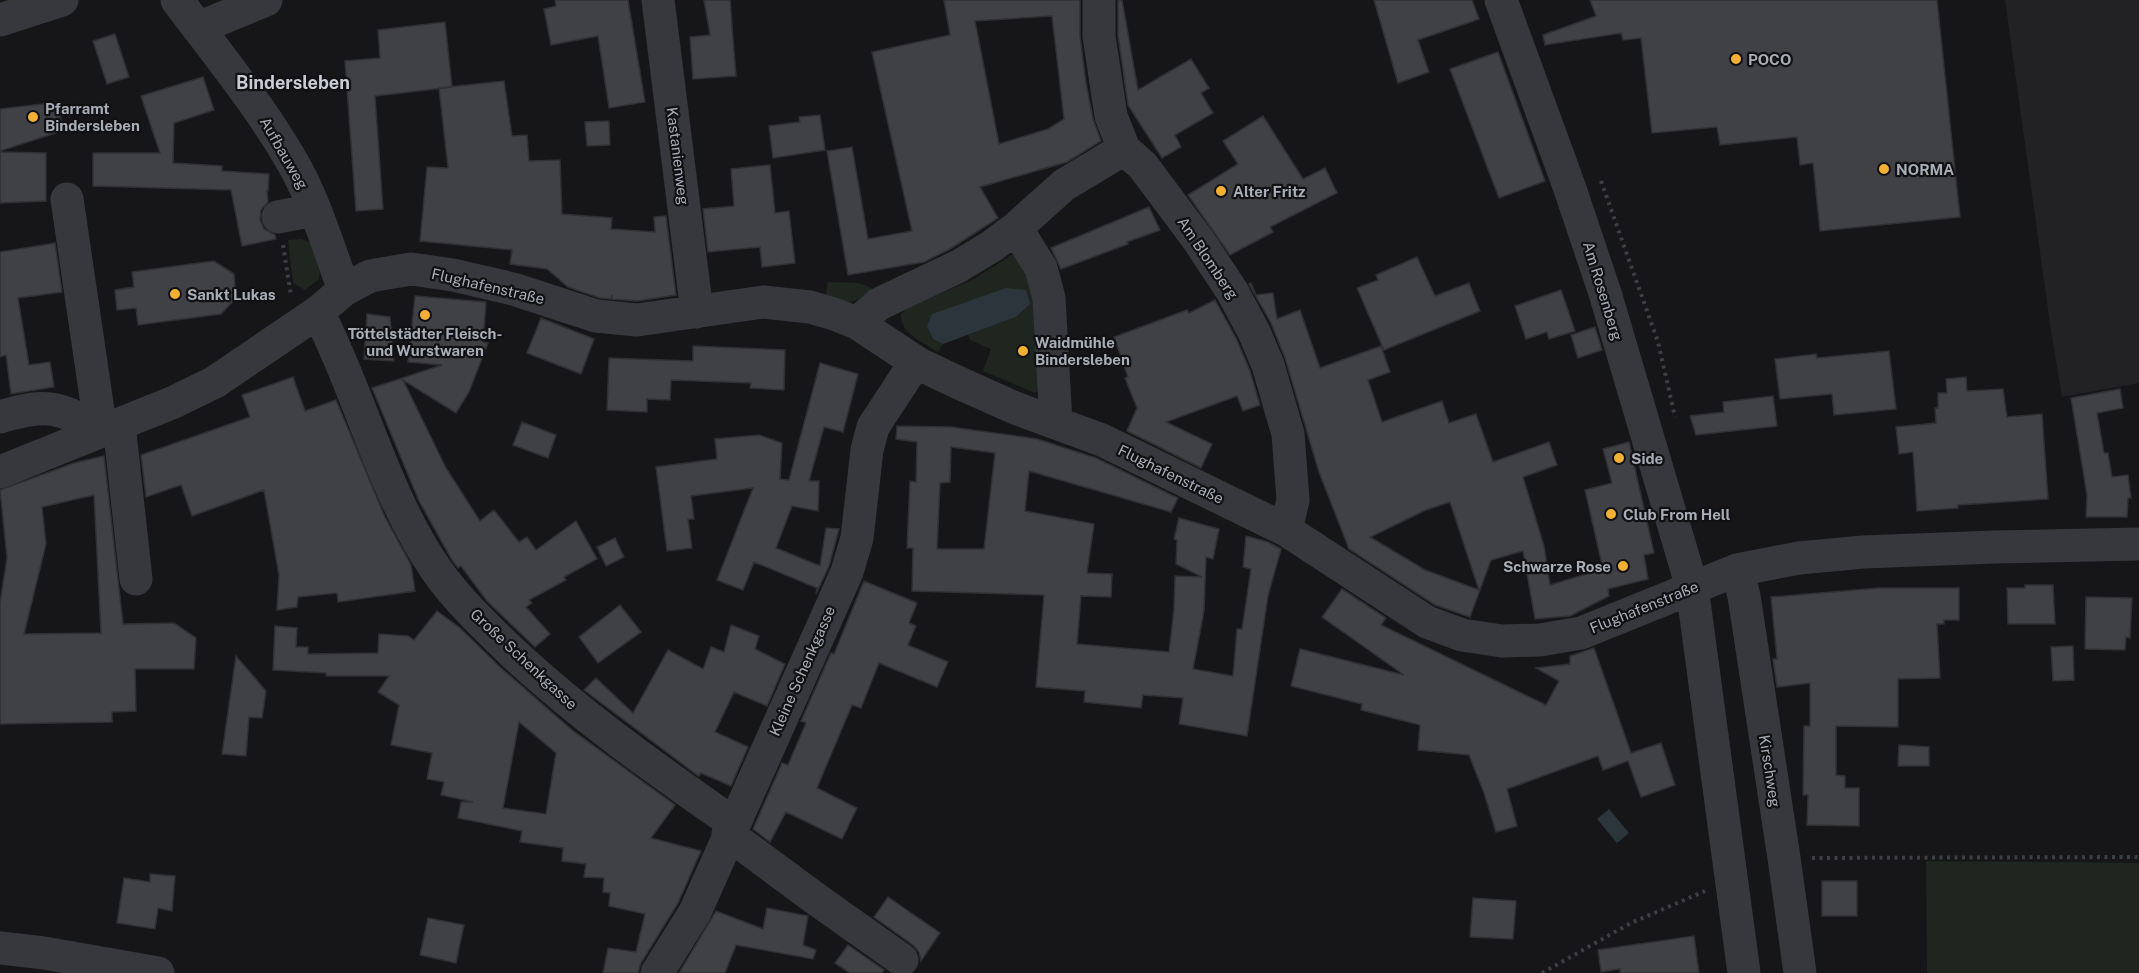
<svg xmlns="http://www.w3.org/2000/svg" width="2139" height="973" font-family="'Public Sans',sans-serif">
<rect width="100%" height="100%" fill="#161618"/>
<path fill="#222225" d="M 2005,0 L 2139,0 L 2139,383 L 2062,397 L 2051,331 Z"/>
<path fill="#1e261f" d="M 301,239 L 312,243 L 320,269 L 319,279 L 305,290 L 293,283 L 288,240 Z
M 1016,252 L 1032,272 L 1040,389 L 1035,393 L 983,371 L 991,349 L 970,340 L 968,335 L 1016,317 L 933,339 L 943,344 L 938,352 C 923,342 900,334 901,314 L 910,307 L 974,279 Z
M 828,282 C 841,283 866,280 874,291 C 854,302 848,306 825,299 Z
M 1926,861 L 2139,863 L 2139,973 L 1927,973 Z"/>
<path fill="#2c353c" d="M 1006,288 L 1026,290 L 1030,304 L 1016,317 L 943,344 L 933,339 L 927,326 L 932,314 Z
M 1609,809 L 1629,833 L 1617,843 L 1597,819 Z"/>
<path fill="#404145" stroke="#303034" stroke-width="1.5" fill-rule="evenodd" d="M 555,0 L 628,0 L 645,102 L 609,108 L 598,36 L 551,45 L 544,9 L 556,6 Z
M 704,0 L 730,0 L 736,76 L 693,79 L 690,37 L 710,35 Z
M 944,0 L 1080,0 L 1080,36 L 1086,83 L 1093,119 L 1101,141 L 1067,162 L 980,187 L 998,218 L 950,249 L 924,262 L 848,275 L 827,151 L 852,147 L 868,239 L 912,231 L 872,52 L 950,35 ZM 1052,16 L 1064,119 L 1048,129 L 999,144 L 975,21 Z
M 1118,0 L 1122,0 L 1138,90 L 1191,59 L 1209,88 L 1201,93 L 1213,113 L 1175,135 L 1181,147 L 1162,158 L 1128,105 L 1118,35 Z
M 1374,0 L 1472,0 L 1479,19 L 1418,40 L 1429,72 L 1398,83 Z
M 1590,0 L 1937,0 L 1960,217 L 1820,231 L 1813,163 L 1800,165 L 1797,137 L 1720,145 L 1717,127 L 1652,133 L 1641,38 L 1623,40 L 1621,33 L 1545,45 L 1543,35 L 1596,16 Z
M 445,22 L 452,87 L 375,96 L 383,209 L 356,211 L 345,61 L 380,58 L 378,30 Z
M 115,34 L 129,77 L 107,84 L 93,41 Z
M 1498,52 L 1545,181 L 1499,198 L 1450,69 Z
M 203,77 L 214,110 L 174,123 L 173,163 L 222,166 L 222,171 L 269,174 L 268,191 L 267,191 L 268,202 L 261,210 L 260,220 L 264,229 L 275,235 L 276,239 L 242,246 L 231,190 L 93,186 L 93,153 L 160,153 L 141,96 Z
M 504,81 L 512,136 L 527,135 L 529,161 L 560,160 L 562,214 L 612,218 L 611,229 L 655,232 L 654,217 L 666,216 L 676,295 L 637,301 L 612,299 L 612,295 L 611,299 L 600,298 L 568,287 L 547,269 L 510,264 L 512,250 L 420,241 L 427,167 L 448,168 L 439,88 Z
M 59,102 L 62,131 L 0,151 L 0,109 Z
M 820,115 L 825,150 L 773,158 L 769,126 L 800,122 L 799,117 Z
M 1263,116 L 1303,179 L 1325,168 L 1337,193 L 1270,227 L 1273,232 L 1230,255 L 1188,195 L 1238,164 L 1223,141 Z
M 609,121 L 610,145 L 587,146 L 585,122 Z
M 0,152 L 46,153 L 46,201 L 0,203 Z
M 770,165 L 775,213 L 789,211 L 795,263 L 762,267 L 760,247 L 708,252 L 703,209 L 734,206 L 731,169 Z
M 1149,207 L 1160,230 L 1127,242 L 1128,244 L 1061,269 L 1051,248 Z
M 55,243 L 62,292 L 18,298 L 29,365 L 50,362 L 54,387 L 11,394 L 6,355 L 0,357 L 0,252 Z
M 1417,257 L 1435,296 L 1469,283 L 1480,311 L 1384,350 L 1357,288 L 1378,280 L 1376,275 Z
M 214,261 L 234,274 L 236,298 L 221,314 L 138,325 L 136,308 L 117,310 L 115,290 L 134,287 L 132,272 Z
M 1251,283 L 1256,295 L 1273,293 L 1277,319 L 1300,310 L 1320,368 L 1381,346 L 1390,372 L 1368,380 L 1382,422 L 1442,401 L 1449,423 L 1476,414 L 1493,462 L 1549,442 L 1557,465 L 1523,477 L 1544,546 L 1550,585 L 1603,569 L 1585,490 L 1612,483 L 1603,449 L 1629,442 L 1654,553 L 1644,555 L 1648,579 L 1608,589 L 1609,596 L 1570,616 L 1535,619 L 1523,551 L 1491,560 L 1470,617 L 1435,605 L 1349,549 L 1319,472 L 1285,358 L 1271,323 L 1249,284 ZM 1450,502 L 1479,590 L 1425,570 L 1370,537 L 1426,510 Z
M 1561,290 L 1575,331 L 1549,339 L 1547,332 L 1526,339 L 1515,306 Z
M 415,296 L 486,302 L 483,342 L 488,343 L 469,392 L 456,413 L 403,380 L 446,468 L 480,521 L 494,510 L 519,542 L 527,537 L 536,550 L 576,521 L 597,559 L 564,577 L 566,580 L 529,600 L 532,603 L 526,607 L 550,634 L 535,647 L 487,601 L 461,566 L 458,568 L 452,560 L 419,501 L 372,388 L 442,365 L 408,362 Z
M 1215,300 L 1237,340 L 1250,371 L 1260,405 L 1243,411 L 1237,396 L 1166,422 L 1212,444 L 1201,468 L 1127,431 L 1137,408 L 1125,378 L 1128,377 L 1114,337 L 1187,310 L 1189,313 Z
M 367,314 L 390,317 L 394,361 L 364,359 Z
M 541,318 L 594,339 L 581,374 L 527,353 Z
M 1595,327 L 1602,350 L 1578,358 L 1571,335 Z
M 693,346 L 785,350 L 784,390 L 750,388 L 751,383 L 671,380 L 670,400 L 647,399 L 647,412 L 607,410 L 609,358 L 693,361 Z
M 1889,351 L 1896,409 L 1834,415 L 1832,394 L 1780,399 L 1775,359 L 1816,354 L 1817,358 Z
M 820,363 L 858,374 L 843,432 L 824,427 L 809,481 L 819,481 L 818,511 L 792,506 L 776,548 L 820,566 L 826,528 L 839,529 L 829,566 L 816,594 L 817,588 L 754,562 L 743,590 L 717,580 L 753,488 L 691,496 L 694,519 L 688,519 L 692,548 L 667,551 L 656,467 L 717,459 L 715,439 L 759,435 L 782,443 L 780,479 L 789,480 Z
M 293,377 L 305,411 L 336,400 L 385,517 L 411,565 L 415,591 L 338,602 L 337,593 L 298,597 L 297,607 L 277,610 L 279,575 L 264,490 L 192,516 L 181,485 L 146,497 L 141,455 L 250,417 L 242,395 Z
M 1966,377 L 1967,391 L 2003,389 L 2007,417 L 2042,414 L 2048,499 L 1958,505 L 1958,508 L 1917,511 L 1913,452 L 1899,454 L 1896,427 L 1936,423 L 1935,408 L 1938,408 L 1938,393 L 1947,393 L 1946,379 Z
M 2120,389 L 2123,408 L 2097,413 L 2104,453 L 2108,453 L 2112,477 L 2128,475 L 2131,498 L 2128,498 L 2127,517 L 2086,517 L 2087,495 L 2071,398 Z
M 1773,396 L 1777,426 L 1696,435 L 1690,416 L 1724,412 L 1723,402 Z
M 522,422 L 556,435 L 548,458 L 513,445 Z
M 897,426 L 951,427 L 1037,439 L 1096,458 L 1178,498 L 1171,512 L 1029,471 L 1025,511 L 1094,524 L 1087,573 L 1112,574 L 1111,597 L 1081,596 L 1077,644 L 1169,652 L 1174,609 L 1175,576 L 1202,577 L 1176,564 L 1177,540 L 1174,539 L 1179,518 L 1219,529 L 1213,559 L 1206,557 L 1204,611 L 1193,669 L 1233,676 L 1237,629 L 1242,629 L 1251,569 L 1243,567 L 1246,536 L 1268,542 L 1281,549 L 1268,596 L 1247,736 L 1179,724 L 1183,698 L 1143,695 L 1141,708 L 1084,702 L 1085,691 L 1036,687 L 1044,595 L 912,591 L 913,548 L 907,548 L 910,481 L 916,482 L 917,442 L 896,439 ZM 951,447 L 995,453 L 984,549 L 937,549 L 940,483 L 950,482 Z
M 104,456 L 123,624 L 174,623 L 196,638 L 194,669 L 135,669 L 136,711 L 112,712 L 112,722 L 0,724 L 0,603 L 7,558 L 0,490 L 74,463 ZM 94,495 L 101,633 L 24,634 L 46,544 L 42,507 Z
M 615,538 L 624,557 L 606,566 L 597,547 Z
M 864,581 L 917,603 L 909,623 L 916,626 L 908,645 L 948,662 L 937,687 L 879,663 L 861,708 L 852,705 L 817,788 L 857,808 L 842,839 L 786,812 L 770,842 L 753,829 L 782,763 L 788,765 L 806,723 L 801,721 L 831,653 L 834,654 Z
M 2025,585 L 2053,585 L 2055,624 L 2008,624 L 2007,588 L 2025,588 Z
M 1879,588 L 1959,588 L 1959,620 L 1944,620 L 1944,624 L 1937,624 L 1940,678 L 1898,679 L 1898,727 L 1836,726 L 1836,775 L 1845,776 L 1845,788 L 1859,788 L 1859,826 L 1807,825 L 1808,795 L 1803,795 L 1804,726 L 1810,726 L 1810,683 L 1777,687 L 1773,659 L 1777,659 L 1771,597 Z
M 1342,589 L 1386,618 L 1381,625 L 1546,705 L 1559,681 L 1536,668 L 1570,664 L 1570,656 L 1594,648 L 1631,753 L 1661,743 L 1675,785 L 1641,797 L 1628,761 L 1603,770 L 1598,756 L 1507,789 L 1517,826 L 1496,832 L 1484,793 L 1469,755 L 1418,750 L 1420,725 L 1361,710 L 1362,704 L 1291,686 L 1300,649 L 1404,675 L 1322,617 Z
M 2086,597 L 2132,598 L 2130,638 L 2126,637 L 2125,650 L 2085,649 Z
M 620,605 L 641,632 L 598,663 L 579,637 Z
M 437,611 L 460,628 L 501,668 L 572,730 L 675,805 L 651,838 L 701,851 L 678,903 L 641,963 L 638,973 L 603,973 L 608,948 L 636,952 L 645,914 L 609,906 L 610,893 L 603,892 L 604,878 L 584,877 L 586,864 L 562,861 L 563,848 L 520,842 L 522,831 L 458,818 L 461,802 L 473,802 L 441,795 L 444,782 L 427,779 L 432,753 L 391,745 L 399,705 L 378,692 L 389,676 L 326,676 L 326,673 L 273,670 L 275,626 L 297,628 L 296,647 L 308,647 L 308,654 L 378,653 L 379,634 L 408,636 L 414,640 ZM 519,722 L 556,753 L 546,814 L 503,808 Z
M 731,625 L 759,636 L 755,649 L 785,664 L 767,706 L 734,692 L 715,732 L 748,747 L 731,786 L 701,773 L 699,776 L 697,775 L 584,690 L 596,678 L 633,713 L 668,650 L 703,669 L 711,647 L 724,652 Z
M 2073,646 L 2074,680 L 2053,681 L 2051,647 Z
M 236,656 L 266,691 L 262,718 L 249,717 L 246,756 L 222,754 Z
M 1899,745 L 1929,747 L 1929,766 L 1898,766 Z
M 150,874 L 175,876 L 172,911 L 158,908 L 155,929 L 117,923 L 124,878 L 150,882 Z
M 1822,881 L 1857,881 L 1857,916 L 1822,916 Z
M 888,897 L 940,933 L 921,961 L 919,952 L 913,945 L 874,917 Z
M 1473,898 L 1516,901 L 1513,939 L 1470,937 Z
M 767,908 L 808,916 L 803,945 L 816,950 L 813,959 L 736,945 L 725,973 L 679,973 L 716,911 L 763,929 Z
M 428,918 L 464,925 L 456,963 L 420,955 Z
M 1694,936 L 1699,973 L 1620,973 L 1620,969 L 1601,972 L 1598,950 Z
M 848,945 L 884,970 L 882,973 L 850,973 L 835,963 Z"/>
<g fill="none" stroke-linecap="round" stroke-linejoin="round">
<path stroke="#3d3f44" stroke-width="4" stroke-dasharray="3 4.5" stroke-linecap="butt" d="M 1601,181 L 1658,342 L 1675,417
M 283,245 L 291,296
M 1812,858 L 2139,857
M 1542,973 L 1631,923 L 1705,891"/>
<path stroke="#37383d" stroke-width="33" d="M 177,0 C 216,52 257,102 290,158 C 314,198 328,246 344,290
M 658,0 L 697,312
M 1099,0 L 1099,36 L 1111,116 L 1124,149 L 1143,166 L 1199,241 L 1232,291 L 1254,332 L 1268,365 L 1288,434 L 1293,500 L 1286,530
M 1501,0 L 1569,186 L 1605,293 L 1692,587 L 1744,973
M 0,20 L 62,0
M 198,28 L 266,0
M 67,199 L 101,431
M 278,217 L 314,210
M 1016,228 L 1041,268 L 1049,298 L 1056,423
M 318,312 C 361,396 383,493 437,571 C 459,602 487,628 514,654 C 582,717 657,770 733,823
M 857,323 L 879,304 L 959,266 L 992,246 L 1016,228 L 1064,185 L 1124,149
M 0,417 C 47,402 60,407 101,431
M 119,424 L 136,579
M 0,472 L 174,402 L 215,382 L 318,312 L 344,290 L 370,276 L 411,269 L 453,275 L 513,289 L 596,316 L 637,320 L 763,302 L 810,307 L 834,314 L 857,323 L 919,364 L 957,382 L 1015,408 L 1102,440 L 1286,530 L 1427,622 L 1462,635 L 1502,641 L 1540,640 L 1581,633 L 1737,570 L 1799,558 L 1863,552 L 1995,547 L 2139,544
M 1737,570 L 1744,596 L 1784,858 L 1800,973
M 728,834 L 816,899 L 902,960
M 0,948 L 44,953 L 158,973
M 657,973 L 695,912 L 847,572 L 857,538 L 867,450 L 873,427 L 909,372 L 919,364"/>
</g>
<g fill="#f2b134" stroke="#111113" stroke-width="2">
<circle cx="1736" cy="59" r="6"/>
<circle cx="33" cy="117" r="6"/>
<circle cx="1884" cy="169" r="6"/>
<circle cx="1221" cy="191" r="6"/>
<circle cx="175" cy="294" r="6"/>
<circle cx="425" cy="315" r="6"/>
<circle cx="1023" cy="351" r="6"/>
<circle cx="1619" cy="458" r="6"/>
<circle cx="1611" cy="514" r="6"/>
<circle cx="1623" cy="566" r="6"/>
</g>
<g text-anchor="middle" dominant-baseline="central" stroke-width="4.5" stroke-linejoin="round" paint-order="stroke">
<g font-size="15" font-weight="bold" fill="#a8adb8" stroke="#111113" text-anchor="start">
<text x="1748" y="59">POCO</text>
<text x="45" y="108">Pfarramt<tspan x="45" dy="17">Bindersleben</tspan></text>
<text x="1896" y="169">NORMA</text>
<text x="1233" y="191">Alter Fritz</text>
<text x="187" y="294">Sankt Lukas</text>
<text x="425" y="333" text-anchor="middle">Töttelstädter Fleisch-<tspan x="425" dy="17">und Wurstwaren</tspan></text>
<text x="1035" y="342">Waidmühle<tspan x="1035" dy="17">Bindersleben</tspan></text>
<text x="1631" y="458">Side</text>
<text x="1623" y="514">Club From Hell</text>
<text x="1611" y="566" text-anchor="end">Schwarze Rose</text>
</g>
<g font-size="15" fill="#a8adb8" stroke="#111113">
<text transform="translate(284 153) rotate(60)">Aufbauweg</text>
<text transform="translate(678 156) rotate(83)">Kastanienweg</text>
<text transform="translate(1208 258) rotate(56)">Am Blomberg</text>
<text transform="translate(488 286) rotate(13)">Flughafenstraße</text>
<text transform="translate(1603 291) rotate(73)">Am Rosenberg</text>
<text transform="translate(1171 474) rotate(26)">Flughafenstraße</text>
<text transform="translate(1644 607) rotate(-22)">Flughafenstraße</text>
<text transform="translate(524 659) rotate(43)">Große Schenkgasse</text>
<text transform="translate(802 671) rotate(-66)">Kleine Schenkgasse</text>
<text transform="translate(1770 771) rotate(81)">Kirschweg</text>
</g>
<g font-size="18" font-weight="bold" fill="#c9ccd4" stroke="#111113">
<text x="293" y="82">Bindersleben</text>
</g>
</g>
</svg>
